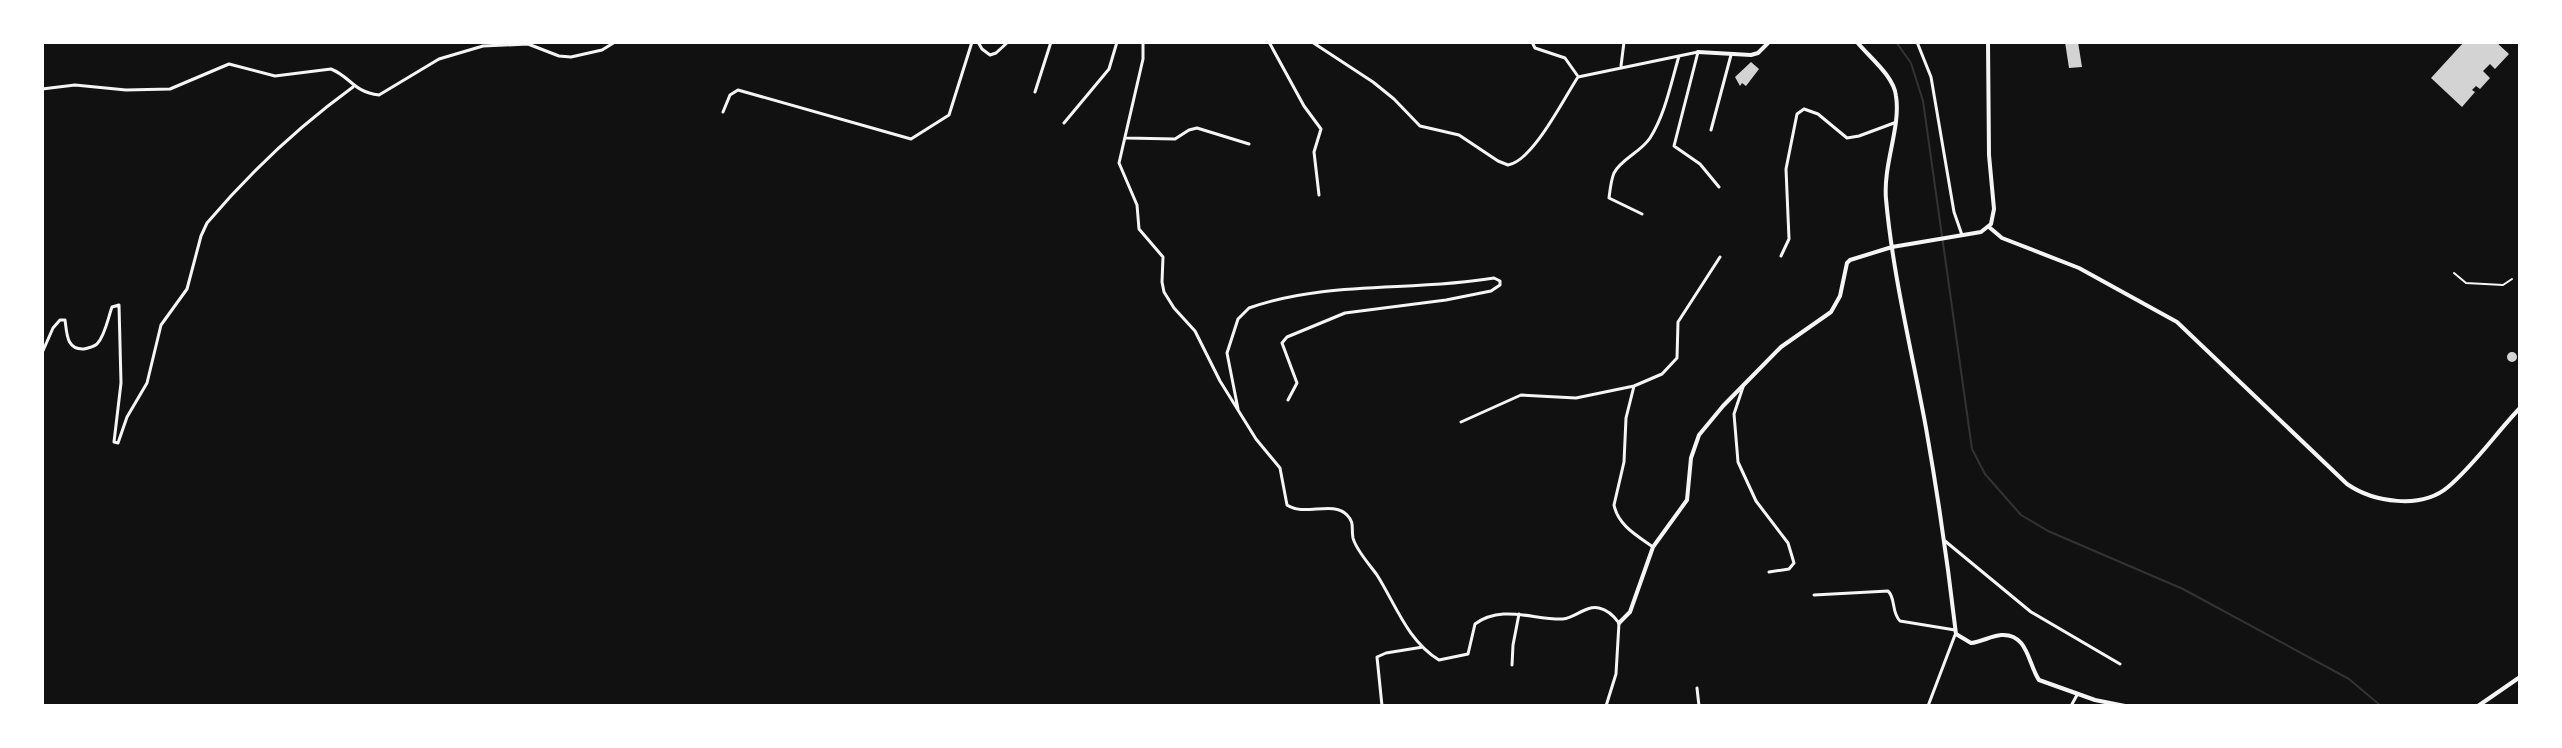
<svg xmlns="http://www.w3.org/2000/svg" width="2562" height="748" font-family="Arial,sans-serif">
<rect width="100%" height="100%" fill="#111"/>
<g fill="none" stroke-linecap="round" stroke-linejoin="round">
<path stroke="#333" stroke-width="2" d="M 1896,42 L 1911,63 L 1923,101 L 1972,449 L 1985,474 L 2021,515 L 2048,531 L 2183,589 L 2349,679 L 2381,706"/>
</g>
<path fill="#d3d3d3" d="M 2065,42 L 2078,42 L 2082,67 L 2069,68 Z
M 2464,42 L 2496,42 L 2509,54 L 2495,69 L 2490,64 L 2483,71 L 2490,78 L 2480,89 L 2476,86 L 2472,90 L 2475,92 L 2462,107 L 2431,78 Z
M 1751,62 L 1759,69 L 1746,86 L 1742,83 L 1740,86 L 1735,77 Z
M2507 357a5 5 0 1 1 10 0a5 5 0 1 1-10 0Z"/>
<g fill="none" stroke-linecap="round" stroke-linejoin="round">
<path stroke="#f5f5f5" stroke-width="2" d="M 2454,273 L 2466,283 L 2503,285 L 2512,279"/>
<path stroke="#f5f5f5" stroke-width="3" d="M 978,42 L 982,49 L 990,55 L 996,53 L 1008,42
M 1143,42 L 1143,59 L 1119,163 L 1137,205 L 1139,229 L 1163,257 L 1162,282 L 1164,292 L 1174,308 L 1195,331 L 1220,381 L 1256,439 L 1280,468 L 1287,505 C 1304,517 1333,500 1347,515 C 1355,523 1351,528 1353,538 C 1356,550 1370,565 1377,575 C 1396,605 1407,640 1439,660 L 1468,654 L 1475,624 C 1502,604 1533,620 1563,619 C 1575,618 1586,605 1599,608 C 1608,610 1614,616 1619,623 L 1616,674 L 1606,706
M 1269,42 L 1304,106 L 1321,129 L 1314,152 L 1319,195
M 1312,42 L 1373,82 L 1394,99 L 1420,126 L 1459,135 L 1498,161 L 1508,165 C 1533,161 1564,98 1578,77 L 1698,52 L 1674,146 L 1700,164 L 1719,187
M 1532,42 L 1535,48 L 1565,58 L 1577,75
M 1917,42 L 1931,77 L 1954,212 L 1962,235
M 1621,66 L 1624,42
M 42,89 L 75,85 L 126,90 L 170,89 L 229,64 L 275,76 L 331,69 C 351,77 353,92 379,95 L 439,59 L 483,46 L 528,44 L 559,56 L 571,57 L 602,50 L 615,42
M 1035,92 L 1051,42
M 723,112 L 730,95 L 738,90 L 911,139 L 949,115 L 972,42
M 1064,123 L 1109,69 L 1117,42
M 1711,130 L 1731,55
M 1126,138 L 1175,139 L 1189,130 L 1197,128 L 1249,144
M 1642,214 L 1609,198 C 1610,190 1611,180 1614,173 C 1621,159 1641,152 1650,138 C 1665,115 1671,83 1679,56
M 1781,256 L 1789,239 L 1786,169 L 1797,114 L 1804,109 L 1818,114 L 1847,138 L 1859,136 L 1894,123
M 42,353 L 53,328 L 60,320 L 65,320 C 67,333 66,350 84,349 C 89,348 93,347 97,344 C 105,336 108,318 112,307 L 119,305 L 121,383 L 114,442 L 118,443
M 1743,387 L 1734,414 L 1738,462 L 1756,501 L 1788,543 L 1794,563 L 1789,569 L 1769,572
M 1238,409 L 1227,353 L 1238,319 L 1249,308 C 1328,280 1413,292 1494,278 L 1500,281 L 1500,285 L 1491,291 L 1446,300 L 1345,313 L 1287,337 L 1282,343 L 1297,383 L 1288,400
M 1461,422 L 1521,395 L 1576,398 L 1634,386
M 118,443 L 127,417 L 147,383 L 161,325 L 187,289 L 201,236 L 207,223 C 251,171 298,127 353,87
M 1945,541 L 2031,612 L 2120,664
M 1653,547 C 1636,535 1618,525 1614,505 L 1624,462 L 1626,418 L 1634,386 L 1662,374 L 1677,358 L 1678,322 L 1720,257
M 1814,595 L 1888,591 C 1896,598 1891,612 1900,621 L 1955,630
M 1512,665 L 1513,645 L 1519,614
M 1697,688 L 1699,706
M 1382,706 L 1377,657 L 1386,653 L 1423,647
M 1928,706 L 1955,635
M 2071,706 L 2077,695"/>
<path stroke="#f5f5f5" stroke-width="4" d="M 1857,42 C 1869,57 1894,76 1896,96 C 1901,127 1883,164 1886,199 C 1893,276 1912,352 1926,428 C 1938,496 1948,565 1956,634 L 1971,643 C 1981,642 1991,636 2001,635 C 2028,633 2028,664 2039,680 L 2095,700 L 2125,706
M 1698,52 L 1751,55 L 1758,53 L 1769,42
M 1989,227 L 2002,238 L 2079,268 L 2177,322 L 2347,484 C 2373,502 2421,510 2448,487 C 2475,464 2496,433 2520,408
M 1619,623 L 1630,612 L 1653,547 L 1687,500 L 1691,458 L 1699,435 L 1723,406 L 1781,347 L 1831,312 L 1840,296 L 1847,263 L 1850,260 L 1892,247 L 1981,232 L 1991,224 L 1994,209 L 1989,155 L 1988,42
M 2478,706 L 2520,677"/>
</g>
<rect width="2562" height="748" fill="none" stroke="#ffffff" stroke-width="88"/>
</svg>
